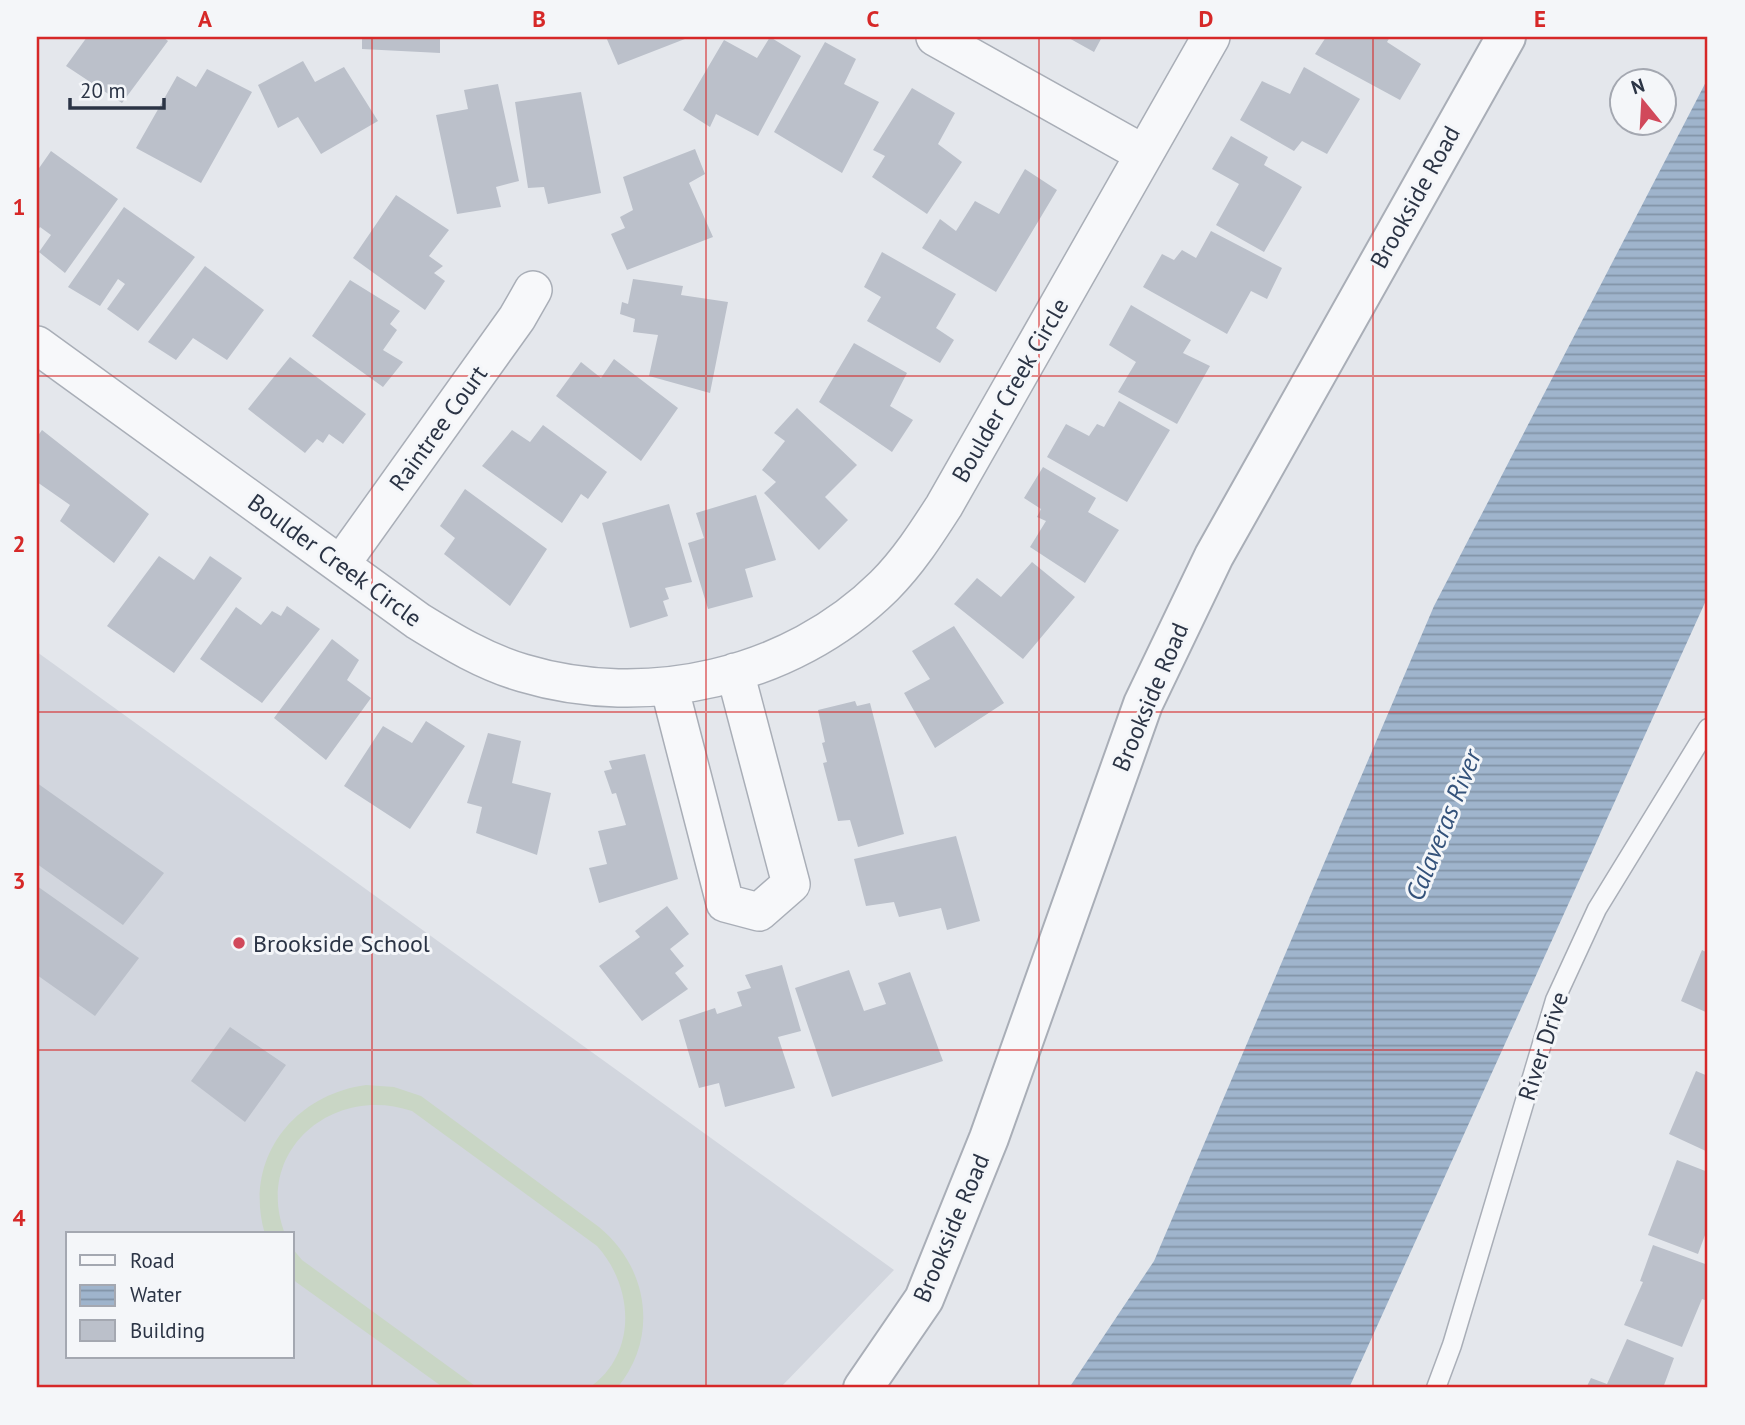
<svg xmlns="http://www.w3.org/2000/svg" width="1745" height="1425" font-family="'PT Sans',sans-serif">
<defs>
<pattern id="water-rules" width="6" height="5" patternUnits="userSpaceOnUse" patternTransform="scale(1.75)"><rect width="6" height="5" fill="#9fb4cc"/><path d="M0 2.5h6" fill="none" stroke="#8293a7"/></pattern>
</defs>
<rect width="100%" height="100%" fill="#e4e7ec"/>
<path fill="#d2d6de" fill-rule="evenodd" d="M 37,652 L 894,1270 L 780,1388 L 37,1388 ZM 68,1234 L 292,1234 L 292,1357 L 68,1357 Z"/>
<path fill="#c9d6c5" d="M 366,1085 L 394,1087 L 421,1096 L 599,1227 C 649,1268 659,1338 617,1388 L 589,1388 C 638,1354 634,1287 597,1246 L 412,1111 C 333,1084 253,1151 285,1234 L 265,1234 C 243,1161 292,1095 366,1085 Z
M 292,1248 L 302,1260 L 478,1388 L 444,1388 L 296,1282 L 292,1278 Z"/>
<path fill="url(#water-rules)" d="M 1708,78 L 1708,596 L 1349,1388 L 1069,1388 L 1154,1261 L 1434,606 Z"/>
<path fill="#bbc0ca" d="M 87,37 L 163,37 L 168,41 L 122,103 L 66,66 Z
M 362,37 L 440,37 L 440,53 L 362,49 Z
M 606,37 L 690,37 L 618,65 Z
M 770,37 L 801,56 L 758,136 L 716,114 L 710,127 L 683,110 L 724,40 L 757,58 Z
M 1067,37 L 1102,37 L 1094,52 Z
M 1326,37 L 1390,37 L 1387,42 L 1421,64 L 1400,100 L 1315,54 Z
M 825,42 L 856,59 L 844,84 L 879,102 L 842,173 L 774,132 Z
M 303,61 L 315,82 L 344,67 L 378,121 L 321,154 L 298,117 L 278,128 L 258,85 Z
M 1304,67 L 1360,99 L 1327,154 L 1302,141 L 1294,151 L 1240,120 L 1262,81 L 1290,94 Z
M 207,69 L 252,92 L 201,183 L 136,148 L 177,76 L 196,87 Z
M 498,84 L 519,181 L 496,187 L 501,207 L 457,214 L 436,115 L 468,109 L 464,90 Z
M 912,88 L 955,113 L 938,144 L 962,162 L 927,214 L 872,177 L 885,156 L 873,150 Z
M 581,92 L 601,193 L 548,204 L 544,187 L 528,188 L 515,102 Z
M 1231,136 L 1268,157 L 1264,165 L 1302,187 L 1264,252 L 1216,225 L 1239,184 L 1212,169 Z
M 695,149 L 705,174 L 689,183 L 713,237 L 627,270 L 611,234 L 625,228 L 620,217 L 633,210 L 623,177 Z
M 51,151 L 118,199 L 65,273 L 39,252 L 51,235 L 40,227 L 37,232 L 37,171 Z
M 1025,169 L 1057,190 L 996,292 L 922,248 L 940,219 L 956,231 L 975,201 L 999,214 Z
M 396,195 L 449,230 L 429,256 L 443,266 L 434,273 L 445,281 L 425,310 L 353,258 Z
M 124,207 L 195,257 L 138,331 L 107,309 L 125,284 L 118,279 L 100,306 L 68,287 Z
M 1211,231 L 1282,268 L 1267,299 L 1251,291 L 1227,334 L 1143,287 L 1162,254 L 1174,260 L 1182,250 L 1196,258 Z
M 882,252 L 956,294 L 936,328 L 954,340 L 940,363 L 867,321 L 881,297 L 864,287 Z
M 205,266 L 264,310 L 227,360 L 193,338 L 176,360 L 148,342 Z
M 633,279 L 683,286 L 681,295 L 728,302 L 710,393 L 649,376 L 658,335 L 633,332 L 635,319 L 620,314 L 622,302 L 628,304 Z
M 350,280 L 400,311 L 390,324 L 397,330 L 383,350 L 403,362 L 383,387 L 312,336 Z
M 1131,305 L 1191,340 L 1183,353 L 1210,366 L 1177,424 L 1118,392 L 1136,362 L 1109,345 Z
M 854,343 L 907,373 L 890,406 L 913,420 L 892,452 L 819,402 Z
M 290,357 L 366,414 L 343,444 L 329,434 L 323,443 L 317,439 L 305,453 L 248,409 Z
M 614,359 L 678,408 L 641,461 L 556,396 L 581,362 L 601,378 Z
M 1119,401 L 1170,430 L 1127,502 L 1047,457 L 1066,424 L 1089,436 L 1097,424 L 1104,427 Z
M 797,408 L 857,465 L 825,497 L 848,520 L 819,550 L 764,493 L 776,482 L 762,470 L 785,441 L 774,433 Z
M 543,425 L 607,472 L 588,499 L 581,494 L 562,523 L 482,466 L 512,430 L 530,442 Z
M 42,430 L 149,514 L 114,563 L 60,521 L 70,505 L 37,482 L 37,437 Z
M 1043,467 L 1096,498 L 1088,512 L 1119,530 L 1085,583 L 1030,547 L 1046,521 L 1037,517 L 1041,509 L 1024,498 Z
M 465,489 L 547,549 L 510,606 L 444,554 L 455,538 L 440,526 Z
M 756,495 L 776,560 L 745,569 L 753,597 L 708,609 L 688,543 L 704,538 L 696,513 Z
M 669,504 L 692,582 L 665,588 L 669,599 L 663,601 L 668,616 L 630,628 L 602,523 Z
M 159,556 L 194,580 L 210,556 L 242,578 L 174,673 L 107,626 Z
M 1032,562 L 1075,597 L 1023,659 L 954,604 L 977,578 L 1001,597 Z
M 287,606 L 320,629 L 262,703 L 200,659 L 236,607 L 261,625 L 272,611 L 281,616 Z
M 954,626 L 1004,703 L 935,748 L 904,693 L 930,679 L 912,651 Z
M 332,639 L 359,660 L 347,680 L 371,698 L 326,760 L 274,718 Z
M 855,701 L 857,706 L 870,703 L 904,834 L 858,847 L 850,820 L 838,821 L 823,763 L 827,762 L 822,743 L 825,742 L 818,710 Z
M 426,721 L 465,746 L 410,829 L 344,786 L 383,726 L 412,743 Z
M 488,733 L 521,741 L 512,783 L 551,793 L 537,855 L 476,833 L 482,807 L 467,803 Z
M 645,754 L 678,879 L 599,903 L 589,868 L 607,864 L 598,831 L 626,825 L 616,793 L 612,794 L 604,771 L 612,769 L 609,761 Z
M 37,783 L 164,873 L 123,925 L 37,864 Z
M 956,836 L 980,921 L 947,930 L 941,908 L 899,917 L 894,902 L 866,906 L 854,859 Z
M 37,886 L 139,958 L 95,1016 L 37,975 Z
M 667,906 L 689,934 L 670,949 L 684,966 L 675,973 L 688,989 L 642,1021 L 599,966 L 640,937 L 635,931 Z
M 1702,950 L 1708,953 L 1708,1013 L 1681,1001 Z
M 782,965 L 801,1031 L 778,1037 L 795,1088 L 725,1107 L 719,1083 L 699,1088 L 679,1020 L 715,1008 L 717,1014 L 742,1006 L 737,992 L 751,988 L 745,975 Z
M 849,970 L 864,1011 L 886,1004 L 878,983 L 910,972 L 943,1061 L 832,1097 L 795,988 Z
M 230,1027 L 286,1065 L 245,1122 L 191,1081 Z
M 1696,1071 L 1708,1076 L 1708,1152 L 1669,1134 Z
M 1677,1160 L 1708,1172 L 1708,1227 L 1698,1254 L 1648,1235 Z
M 1653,1245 L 1708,1265 L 1708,1301 L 1702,1299 L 1682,1347 L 1624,1325 L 1643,1282 L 1640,1281 Z
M 1627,1339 L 1674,1358 L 1663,1388 L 1586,1388 L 1591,1378 L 1607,1384 Z"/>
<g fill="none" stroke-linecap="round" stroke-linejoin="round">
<g stroke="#a9aeb7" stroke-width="21">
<path id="service" d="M 1436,1388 L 1452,1345 L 1555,1000 L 1597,909 L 1708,728"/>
</g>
<g stroke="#a9aeb7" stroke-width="40">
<path id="minor" d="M 935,37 L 1144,154
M 37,345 L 418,621 C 452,642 485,662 523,673 C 646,710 791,678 884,586 C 908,562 926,534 944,506 L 1211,37
M 341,564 L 517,318 L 533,290
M 669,686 L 725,903 L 759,912 L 791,884 L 735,672"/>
</g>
<g stroke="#a9aeb7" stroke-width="42">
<path id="tertiary" d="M 863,1388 L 924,1299 L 989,1138 L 1143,704 L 1214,556 L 1506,37"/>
</g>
<use href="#service" stroke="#f7f8fa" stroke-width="18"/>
<use href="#minor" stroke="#f7f8fa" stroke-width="37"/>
<use href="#tertiary" stroke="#f7f8fa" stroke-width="38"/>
</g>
<path fill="none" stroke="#d62828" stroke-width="2" stroke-opacity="0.55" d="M 372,37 L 372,1388M 706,37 L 706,1388M 1039,37 L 1039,1388M 1373,37 L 1373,1388M 37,376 L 1708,376M 37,712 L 1708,712M 37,1050 L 1708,1050"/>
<circle fill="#d1495b" stroke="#f4f6f9" stroke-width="2.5" cx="239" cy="943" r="7"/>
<g text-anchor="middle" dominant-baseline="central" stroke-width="6" stroke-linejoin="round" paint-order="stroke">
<g font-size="24" fill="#2b3445" stroke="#f4f6f9">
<text transform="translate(1415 197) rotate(-61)">Brookside Road</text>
<text transform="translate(1010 390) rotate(-60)">Boulder Creek Circle</text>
<text transform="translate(438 428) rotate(-54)">Raintree Court</text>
<text transform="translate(335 560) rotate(36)">Boulder Creek Circle</text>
<text transform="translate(1150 697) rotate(-67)">Brookside Road</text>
<text transform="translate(1543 1046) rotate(-72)">River Drive</text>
<text transform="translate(951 1228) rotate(-67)">Brookside Road</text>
</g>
<g font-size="24" fill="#2b3445" stroke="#f4f6f9" text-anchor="start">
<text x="253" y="943">Brookside School</text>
</g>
<g font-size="26" font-style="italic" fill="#34527a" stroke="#f4f6f9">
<text transform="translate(1443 825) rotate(-68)">Calaveras River</text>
</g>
</g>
<rect width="1745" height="1425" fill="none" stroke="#f4f6f9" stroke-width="77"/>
<rect x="66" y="1232" width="228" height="126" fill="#f4f6f9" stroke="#a4a8b1" stroke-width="2"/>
<rect x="80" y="1255" width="35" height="10" fill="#f7f8fa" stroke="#a4a8b1" stroke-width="2"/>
<text x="130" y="1268" font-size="21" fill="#2b3445">Road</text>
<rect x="80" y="1285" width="35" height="21" fill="url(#water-rules)" stroke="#a4a8b1" stroke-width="2"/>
<text x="130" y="1302" font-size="21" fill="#2b3445">Water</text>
<rect x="80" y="1320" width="35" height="21" fill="#bbc0ca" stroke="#a4a8b1" stroke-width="2"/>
<text x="130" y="1338" font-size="21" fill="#2b3445">Building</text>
<g transform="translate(1643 102) rotate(342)"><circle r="33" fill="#f4f6f9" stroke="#a4a8b1" stroke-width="2"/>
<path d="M0-5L12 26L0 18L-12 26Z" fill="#d1495b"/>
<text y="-10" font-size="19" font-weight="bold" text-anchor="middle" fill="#2b3445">N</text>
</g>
<path d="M70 98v10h94v-10" fill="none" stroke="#2b3445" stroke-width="3.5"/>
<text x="80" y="98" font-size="21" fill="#2b3445" stroke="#f4f6f9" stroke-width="5" paint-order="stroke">20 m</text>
<rect x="38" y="38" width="1668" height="1348" fill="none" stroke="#d62828" stroke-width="2.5"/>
<g font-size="23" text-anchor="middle" font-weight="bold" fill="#d62828">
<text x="205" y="27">A</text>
<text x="539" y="27">B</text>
<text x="873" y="27">C</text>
<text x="1206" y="27">D</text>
<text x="1540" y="27">E</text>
<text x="19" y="215">1</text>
<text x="19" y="552">2</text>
<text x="19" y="889">3</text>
<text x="19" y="1226">4</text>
</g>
</svg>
